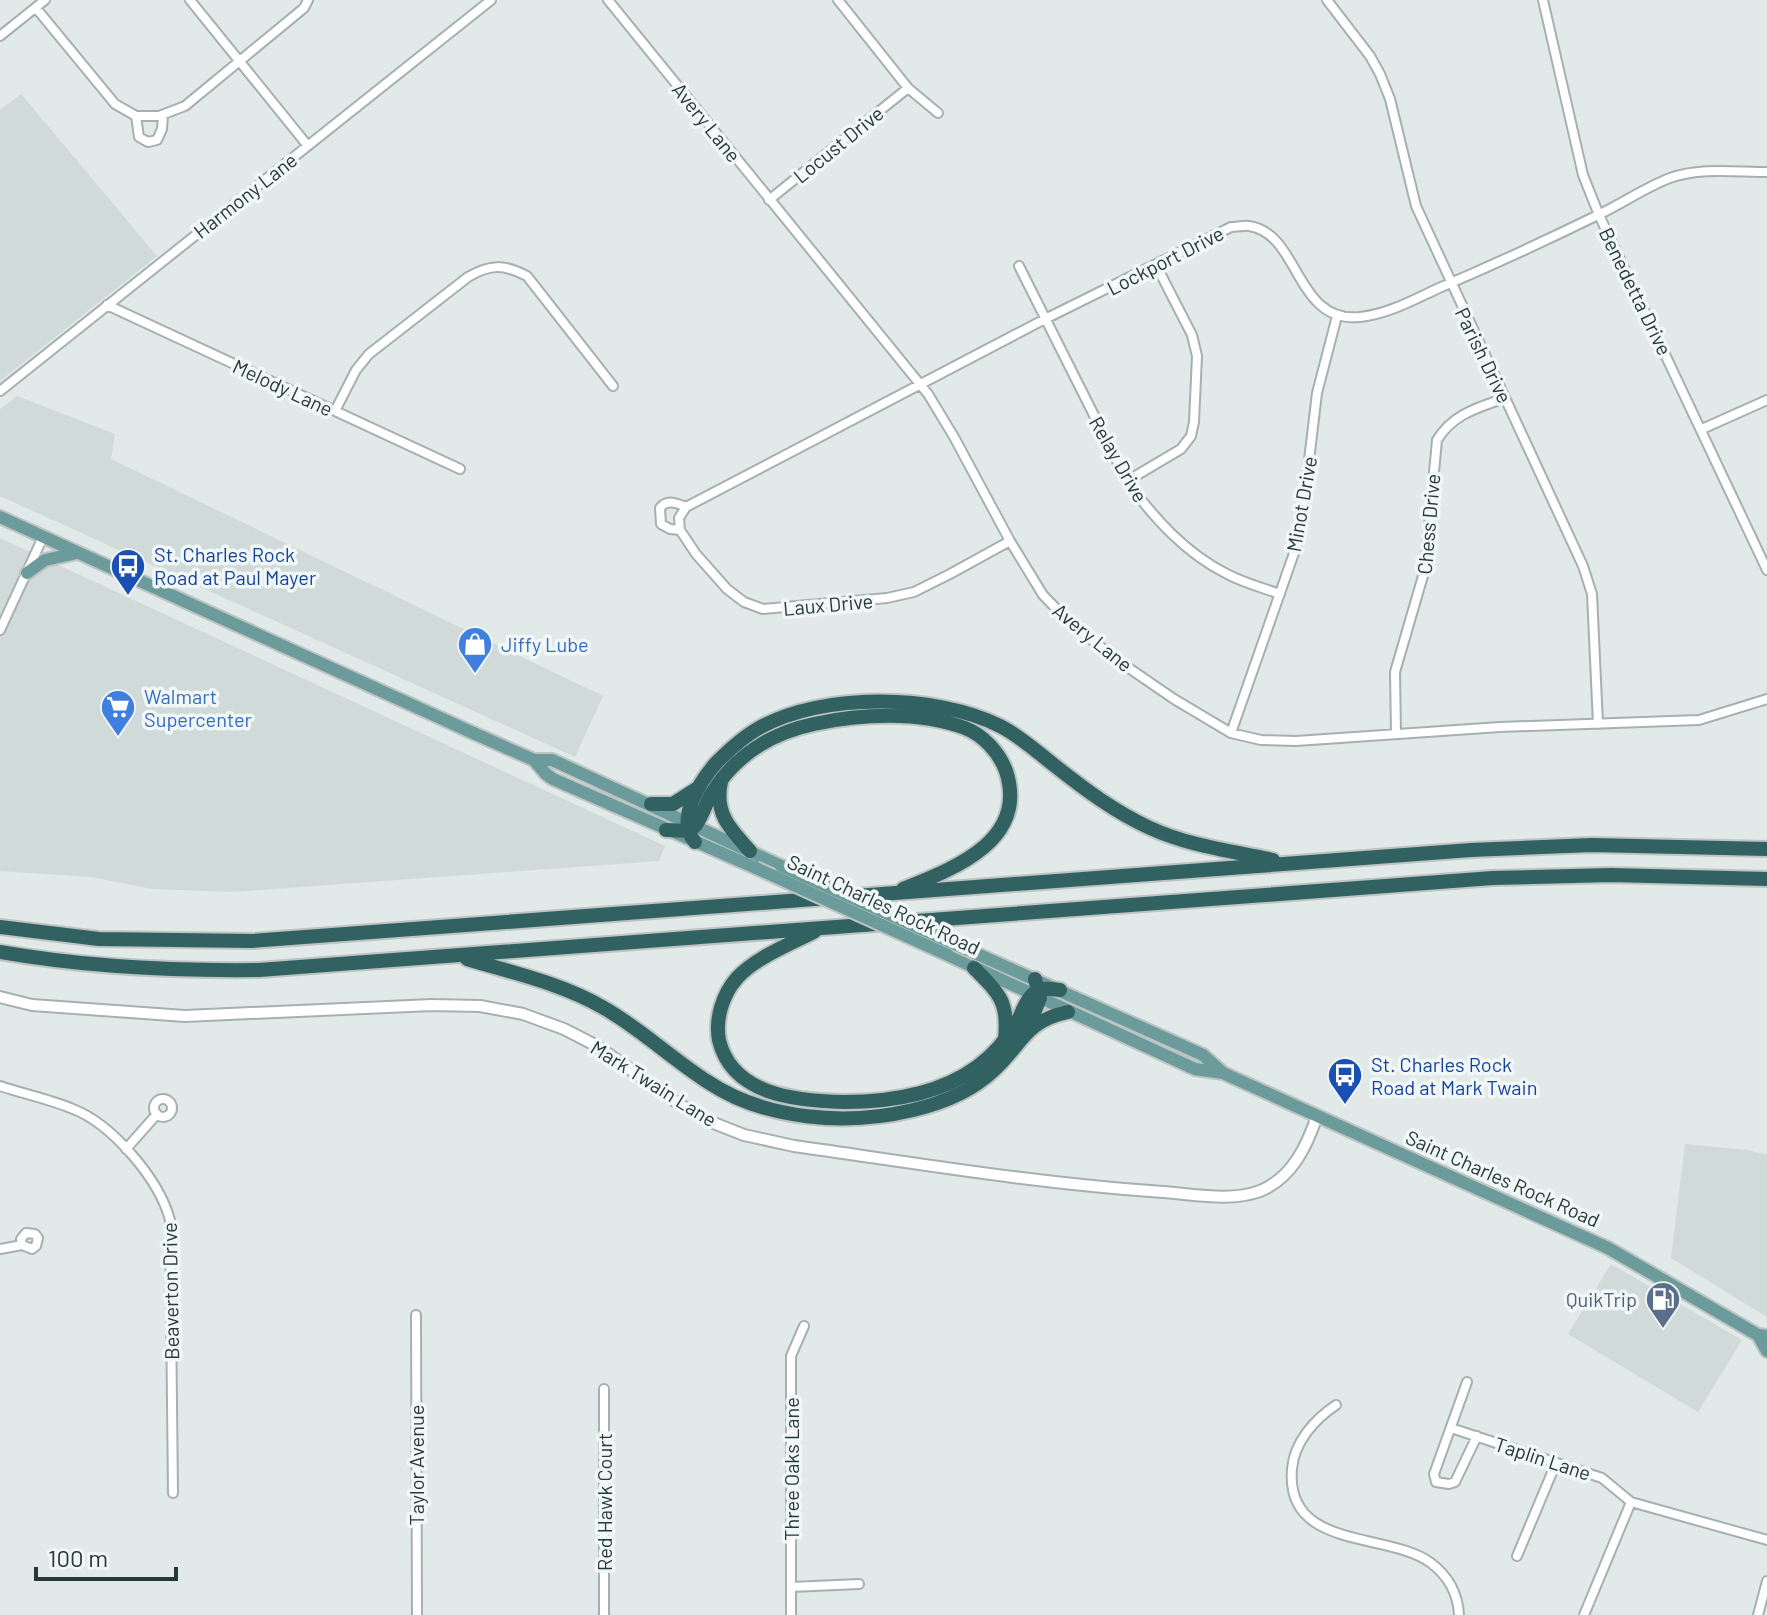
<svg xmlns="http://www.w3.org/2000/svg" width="1767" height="1615" font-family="Barlow,sans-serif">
<rect width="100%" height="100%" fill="#e1eae8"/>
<path fill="#d0dad8" d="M 21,94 L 157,256 L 0,381 L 0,110 Z
M 17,396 L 115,434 L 111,459 L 603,696 L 575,757 L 0,496 L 0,409 Z
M 0,538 L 665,846 L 659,861 L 233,892 L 152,889 L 91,877 L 0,871 Z
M 1685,1144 L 1748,1150 L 1767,1155 L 1767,1317 L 1671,1258 Z
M 1611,1264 L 1742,1340 L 1698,1412 L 1568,1334 Z"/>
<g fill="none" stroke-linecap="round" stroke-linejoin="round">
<g stroke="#a5b1b0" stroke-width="12">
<path id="minor" d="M 190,0 L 308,146
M 608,0 L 928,394 L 954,437 L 1010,541 L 1043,595 L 1070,623 L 1120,662 L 1174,699 L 1231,733 L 1261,740 L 1296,741 L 1500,727 L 1699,720 L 1767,699
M 838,0 L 908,88 L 938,113
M 1327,0 L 1370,56 L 1380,74 L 1390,99 L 1416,206 L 1583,566 L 1592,594 L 1598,724
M 1543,0 L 1583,175 L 1599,215 L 1767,570
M 36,8 L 115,104 L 136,116 L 159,116 L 185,106 L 304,8 L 308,0
M 0,36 L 45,0
M 136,116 L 139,137 L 148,142 L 157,140 L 162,129 L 163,115
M 769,200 L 908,88
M 1019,266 L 1127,481 C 1154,518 1185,553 1227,574 C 1244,583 1263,588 1280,594
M 107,305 L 460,469
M 0,391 L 491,0
M 335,411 L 356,370 L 369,354 L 468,277 C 490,264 504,264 527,276 L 613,386
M 1702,429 L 1767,400
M 1127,481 L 1181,449 L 1191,436 L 1194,422 L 1197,356 L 1192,335 L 1156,265
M 680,530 L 670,529 L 661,524 L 660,508 C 667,499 677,503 686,507
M 1010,541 L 950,574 L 914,592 L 887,598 L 763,609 L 744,602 L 727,589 L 696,554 L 680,530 L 679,518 L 686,507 L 1045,319 L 1231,227 C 1237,227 1244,225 1249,226 C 1300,233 1295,324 1360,317 C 1388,314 1413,300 1439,288 C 1493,265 1547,240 1600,214 C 1623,203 1646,187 1670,178 C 1700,167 1736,172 1767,172
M 0,630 L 43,537
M 1231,733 L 1300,536 L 1317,393 L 1337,316
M 1396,734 L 1395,672 L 1425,569 L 1437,440 C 1453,414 1477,408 1505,398
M 0,1086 C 24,1094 49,1099 73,1109 C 112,1124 159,1179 170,1220 L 173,1493
M154 1108a9 9 0 1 1 18 0a9 9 0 1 1-18 0Z
M 126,1149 L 157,1114
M 0,1249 L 22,1245 L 32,1249 L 36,1246 L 38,1238 L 35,1234 L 26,1233 L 21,1239 L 22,1245
M 416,1315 L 417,1615
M 1467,1382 L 1434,1474 L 1436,1482 L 1449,1484 L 1455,1482 L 1477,1436
M 1336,1405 C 1315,1419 1294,1442 1292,1469 C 1285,1551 1388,1531 1431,1563 C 1448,1576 1458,1594 1459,1615
M 1451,1428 L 1602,1478 L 1631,1502 L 1767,1540
M 1517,1556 L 1556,1463
M 791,1587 L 859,1584
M 604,1615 L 604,1389
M 791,1615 L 791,1356 L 804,1326
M 1584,1615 L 1631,1502
M 1758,1615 L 1767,1581"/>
</g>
<g stroke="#a5b1b0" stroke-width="14">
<path id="tertiary" d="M 0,997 L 32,1005 L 185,1016 L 432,1005 L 480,1006 L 523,1014 L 564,1029 L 597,1046 L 679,1104 L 711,1122 L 744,1135 L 794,1146 C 916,1163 1040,1184 1163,1192 C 1193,1194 1231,1202 1260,1191 C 1292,1178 1307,1146 1317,1116"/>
</g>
<g stroke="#bdc4c3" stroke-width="16">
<path id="primary" d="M 0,517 L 471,732 L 534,760 L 552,760 L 561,764 L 781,866
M 27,573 L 45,560 L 77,553
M 534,760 L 546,774 L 553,779 L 756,868
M 975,953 L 1203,1055 L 1223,1073
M 948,955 L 1195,1069 L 1223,1073 L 1608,1248 L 1758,1335 L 1767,1336
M 1758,1335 L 1767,1351"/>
</g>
<g stroke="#bdc4c3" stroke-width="18">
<path id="motorway" d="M 721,782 C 714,813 730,829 750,851
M 651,804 L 673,804 L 698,788
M 666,830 C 675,830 688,833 695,826 C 702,818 706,802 712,793 C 735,756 771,733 814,724 C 861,714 919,711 965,728 C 983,735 999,752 1006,771 C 1029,841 953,869 903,889
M 695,842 C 675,820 700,781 717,762 C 730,749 743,737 759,728 C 823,692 936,694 1000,726 C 1020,736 1037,752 1054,765 C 1084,789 1115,812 1150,828 C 1189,846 1232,851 1273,860
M 0,927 L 99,939 L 252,941 L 1471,850 L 1592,845 L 1767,849
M 815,931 C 791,944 756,957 737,978 C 723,994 715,1018 719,1040 C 732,1095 796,1101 844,1102 C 890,1102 940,1094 977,1067 C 993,1055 1007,1039 1017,1022 C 1022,1013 1025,1002 1032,995 C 1039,986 1050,989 1060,990
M 0,952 C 85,967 172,971 259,970 L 1493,878 L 1611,875 L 1767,879
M 467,959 C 513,973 561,983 604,1008 C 641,1029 672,1059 708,1082 C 765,1120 847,1126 913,1110 C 943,1103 972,1091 994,1070 C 1023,1043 1025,1021 1068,1012
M 974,968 C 999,993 1009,1002 1005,1039
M 1027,1030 L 1040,998 L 1035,979"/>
</g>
<use href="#minor" stroke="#fff" stroke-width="8"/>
<use href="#tertiary" stroke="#fff" stroke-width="10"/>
<use href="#primary" stroke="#6b9b9a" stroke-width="12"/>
<use href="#motorway" stroke="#326162" stroke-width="14"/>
<g stroke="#bdc4c3" stroke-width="16" stroke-linecap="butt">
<path id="primary-bridge" d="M 781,866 L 975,953
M 756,868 L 948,955"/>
</g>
<use href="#primary-bridge" stroke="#6b9b9a" stroke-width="12"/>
</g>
<defs>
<g id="bus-pin" transform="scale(1.8)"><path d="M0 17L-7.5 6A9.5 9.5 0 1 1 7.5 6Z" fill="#1a4fb4" stroke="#f1f7f6"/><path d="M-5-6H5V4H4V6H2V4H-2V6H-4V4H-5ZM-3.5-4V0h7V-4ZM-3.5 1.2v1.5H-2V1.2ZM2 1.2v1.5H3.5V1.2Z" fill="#fff"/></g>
<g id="shop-pin" transform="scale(1.8)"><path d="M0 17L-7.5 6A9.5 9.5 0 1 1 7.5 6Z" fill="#3f7fe0" stroke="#f1f7f6"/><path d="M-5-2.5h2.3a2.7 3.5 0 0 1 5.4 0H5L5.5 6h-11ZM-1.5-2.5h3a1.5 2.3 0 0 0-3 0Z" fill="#fff"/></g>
<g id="supermarket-pin" transform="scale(1.8)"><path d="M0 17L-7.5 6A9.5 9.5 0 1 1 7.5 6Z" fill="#3f7fe0" stroke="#f1f7f6"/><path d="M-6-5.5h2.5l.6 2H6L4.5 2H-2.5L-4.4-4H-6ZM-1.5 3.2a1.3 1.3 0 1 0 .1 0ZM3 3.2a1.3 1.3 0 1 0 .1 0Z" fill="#fff"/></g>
<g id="fuel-pin" transform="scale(1.8)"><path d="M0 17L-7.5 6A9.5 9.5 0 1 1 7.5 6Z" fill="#5c6f8a" stroke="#f1f7f6"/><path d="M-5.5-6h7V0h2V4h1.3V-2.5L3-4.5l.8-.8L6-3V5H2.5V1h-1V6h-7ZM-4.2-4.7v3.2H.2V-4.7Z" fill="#fff"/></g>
</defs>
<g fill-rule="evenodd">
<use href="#bus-pin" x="128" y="566"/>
<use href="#shop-pin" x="475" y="644"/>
<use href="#supermarket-pin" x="118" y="707"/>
<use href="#bus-pin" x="1345" y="1075"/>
<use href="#fuel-pin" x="1663" y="1299"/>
</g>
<g text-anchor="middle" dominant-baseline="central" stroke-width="7" stroke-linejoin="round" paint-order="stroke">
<g font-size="20" fill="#243938" stroke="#f1f7f6">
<text transform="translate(707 122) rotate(51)">Avery Lane</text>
<text transform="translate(838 144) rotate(-39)">Locust Drive</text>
<text transform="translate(245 195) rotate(-38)">Harmony Lane</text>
<text transform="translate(1165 260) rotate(-27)">Lockport Drive</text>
<text transform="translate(1636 291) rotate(64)">Benedetta Drive</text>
<text transform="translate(1484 355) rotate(64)">Parish Drive</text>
<text transform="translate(283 387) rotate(25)">Melody Lane</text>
<text transform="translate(1119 459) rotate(60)">Relay Drive</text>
<text transform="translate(1301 504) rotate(-80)">Minot Drive</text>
<text transform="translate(1428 524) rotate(-85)">Chess Drive</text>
<text transform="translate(828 604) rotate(-5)">Laux Drive</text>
<text transform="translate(1093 637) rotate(39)">Avery Lane</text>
<text transform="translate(884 904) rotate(25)">Saint Charles Rock Road</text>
<text transform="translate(654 1083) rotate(32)">Mark Twain Lane</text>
<text transform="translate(1503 1178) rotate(24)">Saint Charles Rock Road</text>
<text transform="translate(170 1291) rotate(-91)">Beaverton Drive</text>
<text transform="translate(1543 1458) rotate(18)">Taplin Lane</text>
<text transform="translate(416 1465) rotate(-90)">Taylor Avenue</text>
<text transform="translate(791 1469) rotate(-90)">Three Oaks Lane</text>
<text transform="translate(604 1502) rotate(-90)">Red Hawk Court</text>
</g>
<g font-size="20" fill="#164399" stroke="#f1f7f6" text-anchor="start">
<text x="154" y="554">St. Charles Rock<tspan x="154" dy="23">Road at Paul Mayer</tspan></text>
<text x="1371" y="1064">St. Charles Rock<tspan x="1371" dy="23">Road at Mark Twain</tspan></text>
</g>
<g font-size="20" fill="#366cbe" stroke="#f1f7f6" text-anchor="start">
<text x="501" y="644">Jiffy Lube</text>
<text x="144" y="696">Walmart<tspan x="144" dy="23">Supercenter</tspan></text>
</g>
<g font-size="20" fill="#4e5e75" stroke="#f1f7f6" text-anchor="end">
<text x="1637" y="1299">QuikTrip</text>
</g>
</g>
<path d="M36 1567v12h140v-12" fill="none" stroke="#243938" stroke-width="4"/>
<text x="48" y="1567" font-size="24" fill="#243938" stroke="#f1f7f6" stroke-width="6" paint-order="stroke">100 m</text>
</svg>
